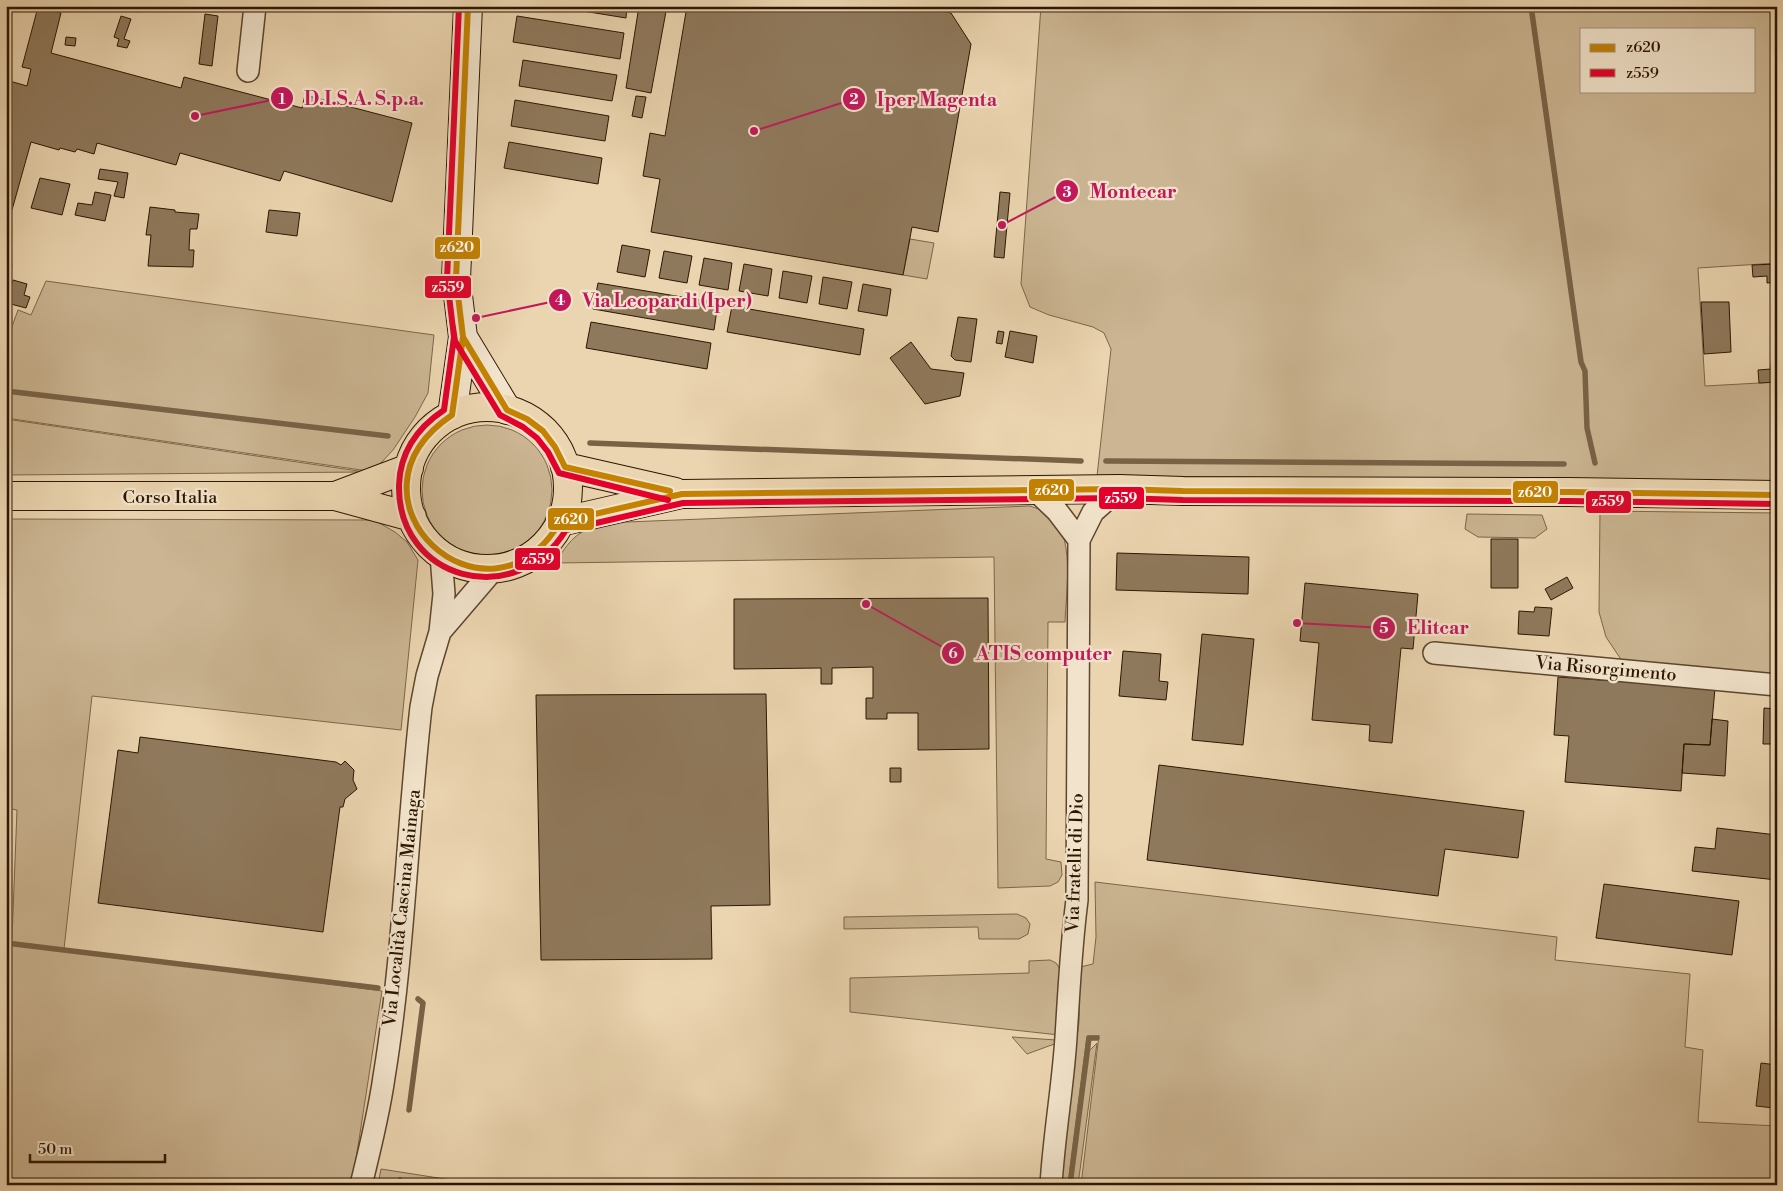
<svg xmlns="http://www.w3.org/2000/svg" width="1783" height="1191" font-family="'Libre Bodoni',serif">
<rect width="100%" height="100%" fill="#ebd5b0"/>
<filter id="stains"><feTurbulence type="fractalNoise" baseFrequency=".004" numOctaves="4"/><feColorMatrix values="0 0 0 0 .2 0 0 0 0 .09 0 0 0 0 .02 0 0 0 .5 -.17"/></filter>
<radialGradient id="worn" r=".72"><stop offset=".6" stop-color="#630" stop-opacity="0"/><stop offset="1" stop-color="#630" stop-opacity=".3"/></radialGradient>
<path fill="#cbb592" stroke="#7c6649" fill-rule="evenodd" d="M 1041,6 L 1777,6 L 1777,263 L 1698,268 L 1705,386 L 1777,382 L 1777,481 L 1097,476 L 1111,349 L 1104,333 L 1093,327 L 1049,315 L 1030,307 L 1021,284 ZM 1582,29 L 1754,29 L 1754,91 L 1582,91 Z
M 910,239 L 934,243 L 927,279 L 903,275 Z
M 46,281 L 434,335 L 428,393 L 415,417 L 393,450 L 381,463 L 368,471 L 6,418 L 6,343 L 18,310 L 31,315 Z
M 6,419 L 365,472 L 6,475 Z
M422 490a65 65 0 1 1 130 0a65 65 0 1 1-130 0Z
M 1030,506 C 1035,508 1043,510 1048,513 C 1076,532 1066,592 1065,622 L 1048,622 L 1046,859 L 1061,862 L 1062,875 L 1058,882 L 1050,886 L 998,888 L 994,557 L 555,563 C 570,540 575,533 601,523 Z
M 1600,511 L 1777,513 L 1777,677 L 1624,664 L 1606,637 L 1599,612 Z
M 1467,514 L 1542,515 L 1547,529 L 1535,538 L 1478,537 L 1465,529 Z
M 6,519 L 374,520 L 395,532 L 407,542 L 418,560 L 401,730 L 92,696 L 64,949 L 382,991 L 352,1185 L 6,1185 L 6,938 L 12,938 L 17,810 L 6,808 Z
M 1095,882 L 1557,937 L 1555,960 L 1690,974 L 1685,1047 L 1703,1050 L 1698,1122 L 1777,1126 L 1777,1185 L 1081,1185 L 1099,1035 L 1098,1036 L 1087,1036 L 1068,1185 L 1058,1185 L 1079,1022 L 1080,967 L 1093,964 L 1096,937 Z
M 1017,914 L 1026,918 L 1030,924 L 1028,934 L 1019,939 L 979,939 L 978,927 L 844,929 L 844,917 Z
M 1050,960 L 1056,963 L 1060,969 L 1059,1035 L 850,1012 L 850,978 L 1029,973 L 1029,961 Z
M 1012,1037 L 1056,1040 L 1057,1043 L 1027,1054 Z
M 1097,1043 L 1078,1185 L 1071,1185 L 1089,1051 Z
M 381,1169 L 483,1185 L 378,1185 Z"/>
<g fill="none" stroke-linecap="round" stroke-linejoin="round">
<path stroke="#786246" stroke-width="5.5" d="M 1531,6 L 1581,362 L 1585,371 L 1587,428 L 1595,463
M 6,391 L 388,436
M 590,443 L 1081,461
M 1106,461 L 1564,464
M 6,943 L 378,988
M 409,1110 L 423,1003 L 418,999
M 399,1185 L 400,1180
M 1070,1185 L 1089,1038 L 1097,1038"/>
</g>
<path fill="#8f795c" stroke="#2c1600" d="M 134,6 L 140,6 L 138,12 L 133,10 Z
M 552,6 L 627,6 L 626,18 Z
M 639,6 L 667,6 L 651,93 L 626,88 Z
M 687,6 L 757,6 L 781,10 L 782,6 L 915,6 L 951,13 L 971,44 L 938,232 L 912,227 L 903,275 L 651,232 L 660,179 L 643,176 L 650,133 L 665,136 Z
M 1751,6 L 1759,6 L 1759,10 L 1751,10 Z
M 38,7 L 61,13 L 51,53 L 181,88 L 184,77 L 302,108 L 305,95 L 412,123 L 392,202 L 284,171 L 280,181 L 180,153 L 176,165 L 97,143 L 94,154 L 77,149 L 75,152 L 60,148 L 59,150 L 31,142 L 12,210 L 6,208 L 6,80 L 27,86 L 31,69 L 22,67 Z
M 205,14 L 218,16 L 212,66 L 199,64 Z
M 121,16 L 131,19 L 124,39 L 130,41 L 127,48 L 117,46 L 119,39 L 114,37 Z
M 517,16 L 624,33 L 620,59 L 513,42 Z
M 66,37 L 76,38 L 75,46 L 65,45 Z
M 523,60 L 617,75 L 612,101 L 519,86 Z
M 636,96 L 646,97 L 642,118 L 632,116 Z
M 515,100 L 609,116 L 605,141 L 511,126 Z
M 509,142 L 602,158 L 598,184 L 504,168 Z
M 100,169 L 128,173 L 124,198 L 114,196 L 118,182 L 98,179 Z
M 40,178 L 70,184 L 62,215 L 31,208 Z
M 95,192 L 111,195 L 105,221 L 75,215 L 78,203 L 92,205 Z
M 1000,192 L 1010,193 L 1004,258 L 994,257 Z
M 150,207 L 175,210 L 175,212 L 199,214 L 197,229 L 190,229 L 189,250 L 194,250 L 193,267 L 148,266 L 151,235 L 146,235 Z
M 269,210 L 300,213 L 297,236 L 266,232 Z
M 622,245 L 650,250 L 645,277 L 617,272 Z
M 664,251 L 692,256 L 687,283 L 659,278 Z
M 704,258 L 732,263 L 728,290 L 699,285 Z
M 6,263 L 12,265 L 6,289 Z
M 744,264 L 772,269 L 768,296 L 739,291 Z
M 1777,264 L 1777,282 L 1767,283 L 1767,276 L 1753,277 L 1752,265 Z
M 783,271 L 812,276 L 807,303 L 779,298 Z
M 823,277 L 852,282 L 847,309 L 819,304 Z
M 13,280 L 27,284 L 24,295 L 30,297 L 26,308 L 7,303 Z
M 598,283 L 718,303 L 714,330 L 593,309 Z
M 863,284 L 891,289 L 887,316 L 858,311 Z
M 1701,302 L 1729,302 L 1731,352 L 1704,354 Z
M 732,306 L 864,329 L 860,355 L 727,332 Z
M 958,317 L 977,319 L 971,362 L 955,360 L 951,356 Z
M 591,322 L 711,343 L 707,369 L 586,348 Z
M 998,331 L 1004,332 L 1002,344 L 996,343 Z
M 1010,331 L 1037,336 L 1033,363 L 1005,357 Z
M 911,342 L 931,369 L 964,373 L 960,396 L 925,404 L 890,358 Z
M 1771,363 L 1777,363 L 1777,382 L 1759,383 L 1758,370 L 1771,369 Z
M 1491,539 L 1518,539 L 1518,588 L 1491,588 Z
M 1117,553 L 1249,557 L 1248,594 L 1116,590 Z
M 1567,577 L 1573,588 L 1551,600 L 1545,589 Z
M 1305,583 L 1418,594 L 1413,649 L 1401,648 L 1392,743 L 1369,741 L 1370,725 L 1312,720 L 1319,643 L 1300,641 Z
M 988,598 L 989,749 L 918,750 L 918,713 L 887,713 L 887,719 L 866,719 L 866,698 L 873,698 L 873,667 L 832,668 L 832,684 L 821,684 L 821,668 L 734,669 L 734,599 Z
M 1535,607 L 1552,608 L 1549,636 L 1518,634 L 1519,611 L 1534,612 Z
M 1202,634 L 1254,639 L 1243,745 L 1192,740 Z
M 1123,651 L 1161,654 L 1159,681 L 1168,682 L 1166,700 L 1119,696 Z
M 1558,677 L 1715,688 L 1710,745 L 1684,744 L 1681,791 L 1565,782 L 1569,736 L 1554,735 Z
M 766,694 L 770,905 L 711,906 L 712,959 L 541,960 L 536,695 Z
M 1764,708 L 1777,709 L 1777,744 L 1763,744 Z
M 1712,719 L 1728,721 L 1725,776 L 1682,773 L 1684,744 L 1710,745 Z
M 140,737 L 336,762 L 341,765 L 345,761 L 354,770 L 353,780 L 357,789 L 345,799 L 343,807 L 340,807 L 323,932 L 98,903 L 118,750 L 138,753 Z
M 1159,765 L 1524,811 L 1518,858 L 1445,849 L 1438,896 L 1147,860 Z
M 890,768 L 901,768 L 901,782 L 890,782 Z
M 1717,828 L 1777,835 L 1777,880 L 1692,871 L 1695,847 L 1715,849 Z
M 1604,884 L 1739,901 L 1732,955 L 1596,938 Z
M 1761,1063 L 1777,1065 L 1774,1108 L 1756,1106 Z"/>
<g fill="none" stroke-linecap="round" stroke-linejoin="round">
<g stroke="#5c462c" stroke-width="24">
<path id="street" d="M 248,71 L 255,6
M 1035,490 L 1057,511 L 1079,540
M 440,632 L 494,569
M 1434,653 L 1777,685
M 361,1185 C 370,1149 379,1113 384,1077 C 404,955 407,830 421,707 L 427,676 L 440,632 L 444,594 L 441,555
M 1051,1185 C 1054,1135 1063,1086 1066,1037 C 1069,991 1071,946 1077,900 L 1079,540 L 1093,512 L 1119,489"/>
</g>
<g stroke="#2c1600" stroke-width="30">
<path id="secondary" d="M 463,337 L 507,410
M 452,415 L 463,337 L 456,279 L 468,6"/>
</g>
<g stroke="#2c1600" stroke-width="30">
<path id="primary" d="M406 488a81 81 0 1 1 162 0a81 81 0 1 1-162 0Z
M 565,467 L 675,492
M 6,496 L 335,496 L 412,517
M 335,496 L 409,468
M 560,522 L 682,494 L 1119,489 L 1183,491 L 1569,492 L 1777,495"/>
</g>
<use href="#street" stroke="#f2e4cc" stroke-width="21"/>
<use href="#secondary" stroke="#f2e4cc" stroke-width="28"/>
<use href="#primary" stroke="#ebd5b0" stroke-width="28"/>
<g stroke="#f2e4cc" stroke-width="10">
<path id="bus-1" d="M 468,6 L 456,279 L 463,337 L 452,415 C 329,498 487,644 560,522 L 682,494 L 1119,489 L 1183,491 L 1569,492 L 1777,495
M 461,320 L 463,337 L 507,410 L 527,419 L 543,431 L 555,447 L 565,467 L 670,491"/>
</g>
<g stroke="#f2e4cc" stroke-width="10">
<path id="bus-2" d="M 459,6 L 447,279 L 454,337 L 444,410 C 417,428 400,452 399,485 C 397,580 515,612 566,530 L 683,503 L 1119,498 L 1183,500 L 1569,501 L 1777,504
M 452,321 L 455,341 L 500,415 L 523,427 L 537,438 L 548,452 L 559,473 L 668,500"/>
</g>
<use href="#bus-1" stroke="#c48200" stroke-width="6"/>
<use href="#bus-2" stroke="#e4002b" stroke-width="6"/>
</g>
<g text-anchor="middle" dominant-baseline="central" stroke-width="4.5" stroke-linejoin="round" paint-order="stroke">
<g font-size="18" fill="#2c1600" stroke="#f2e4cc">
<text x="170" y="497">Corso Italia</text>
<text transform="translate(1606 669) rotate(5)">Via Risorgimento</text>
<text transform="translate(1075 863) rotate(-88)">Via fratelli di Dio</text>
<text transform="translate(402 908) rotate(-84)">Via Località Cascina Mainaga</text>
</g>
</g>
<path fill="none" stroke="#c2185b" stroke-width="2" d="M195 116L282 98M754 131L854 99M1002 225L1067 191M476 318L560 300M1297 623L1384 628M866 604L953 653"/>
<g fill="#c2185b" stroke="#f2e4cc" stroke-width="2">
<circle cx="195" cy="116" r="5"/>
<circle cx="754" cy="131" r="5"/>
<circle cx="1002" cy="225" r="5"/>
<circle cx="476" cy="318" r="5"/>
<circle cx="1297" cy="623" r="5"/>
<circle cx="866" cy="604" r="5"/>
<circle cx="282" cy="98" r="12"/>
<circle cx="854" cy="99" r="12"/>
<circle cx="1067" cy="191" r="12"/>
<circle cx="560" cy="300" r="12"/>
<circle cx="1384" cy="628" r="12"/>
<circle cx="953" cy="653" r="12"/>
</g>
<g font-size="15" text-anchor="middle" font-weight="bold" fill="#fff">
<text x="282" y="104">1</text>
<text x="854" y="104">2</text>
<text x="1067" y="197">3</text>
<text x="560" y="305">4</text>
<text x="1384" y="633">5</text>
<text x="953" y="658">6</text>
</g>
<g font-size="19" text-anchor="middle" font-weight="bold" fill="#c2185b" stroke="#f2e4cc" stroke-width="4.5" stroke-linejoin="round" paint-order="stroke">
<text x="364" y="105">D.I.S.A. S.p.a.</text>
<text x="937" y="106">Iper Magenta</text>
<text x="1133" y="198">Montecar</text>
<text x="667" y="307">Via Leopardi (Iper)</text>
<text x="1438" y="634">Elitcar</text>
<text x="1044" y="660">ATIS computer</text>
</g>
<g stroke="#f2e4cc" stroke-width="2">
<rect x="434" y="236" width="47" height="24" rx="5" fill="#c48200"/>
<rect x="424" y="275" width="48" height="24" rx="5" fill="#e4002b"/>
<rect x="1028" y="478" width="47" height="24" rx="5" fill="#c48200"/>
<rect x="1512" y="480" width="47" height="24" rx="5" fill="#c48200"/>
<rect x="1098" y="486" width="47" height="24" rx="5" fill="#e4002b"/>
<rect x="1585" y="490" width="47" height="24" rx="5" fill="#e4002b"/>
<rect x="547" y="507" width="48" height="24" rx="5" fill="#c48200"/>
<rect x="514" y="547" width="47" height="24" rx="5" fill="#e4002b"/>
</g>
<g font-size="14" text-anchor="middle" font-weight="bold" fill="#fff">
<text x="457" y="252">z620</text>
<text x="448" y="292">z559</text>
<text x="1052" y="495">z620</text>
<text x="1535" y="497">z620</text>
<text x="1121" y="503">z559</text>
<text x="1608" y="506">z559</text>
<text x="571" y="524">z620</text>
<text x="538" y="564">z559</text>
</g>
<rect width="1783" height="1191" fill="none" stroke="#ebd5b0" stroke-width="25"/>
<rect x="8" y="8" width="1768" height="1176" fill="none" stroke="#2c1600" stroke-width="2.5"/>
<rect x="12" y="12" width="1758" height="1166" fill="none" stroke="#2c1600"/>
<rect x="1580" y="28" width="175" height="65" fill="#f2e4cc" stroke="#a3927a"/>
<rect x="1590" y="44" width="25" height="8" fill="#c48200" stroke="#a3927a"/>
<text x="1626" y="52" font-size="15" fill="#2c1600">z620</text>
<rect x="1590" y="69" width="25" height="8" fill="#e4002b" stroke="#a3927a"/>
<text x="1626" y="78" font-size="15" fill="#2c1600">z559</text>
<path d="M30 1154v8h135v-8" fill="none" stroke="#2c1600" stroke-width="2.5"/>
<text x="38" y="1154" font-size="15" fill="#2c1600" stroke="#f2e4cc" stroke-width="4" paint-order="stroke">50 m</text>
<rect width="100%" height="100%" filter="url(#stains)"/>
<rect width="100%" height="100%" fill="url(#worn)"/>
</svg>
